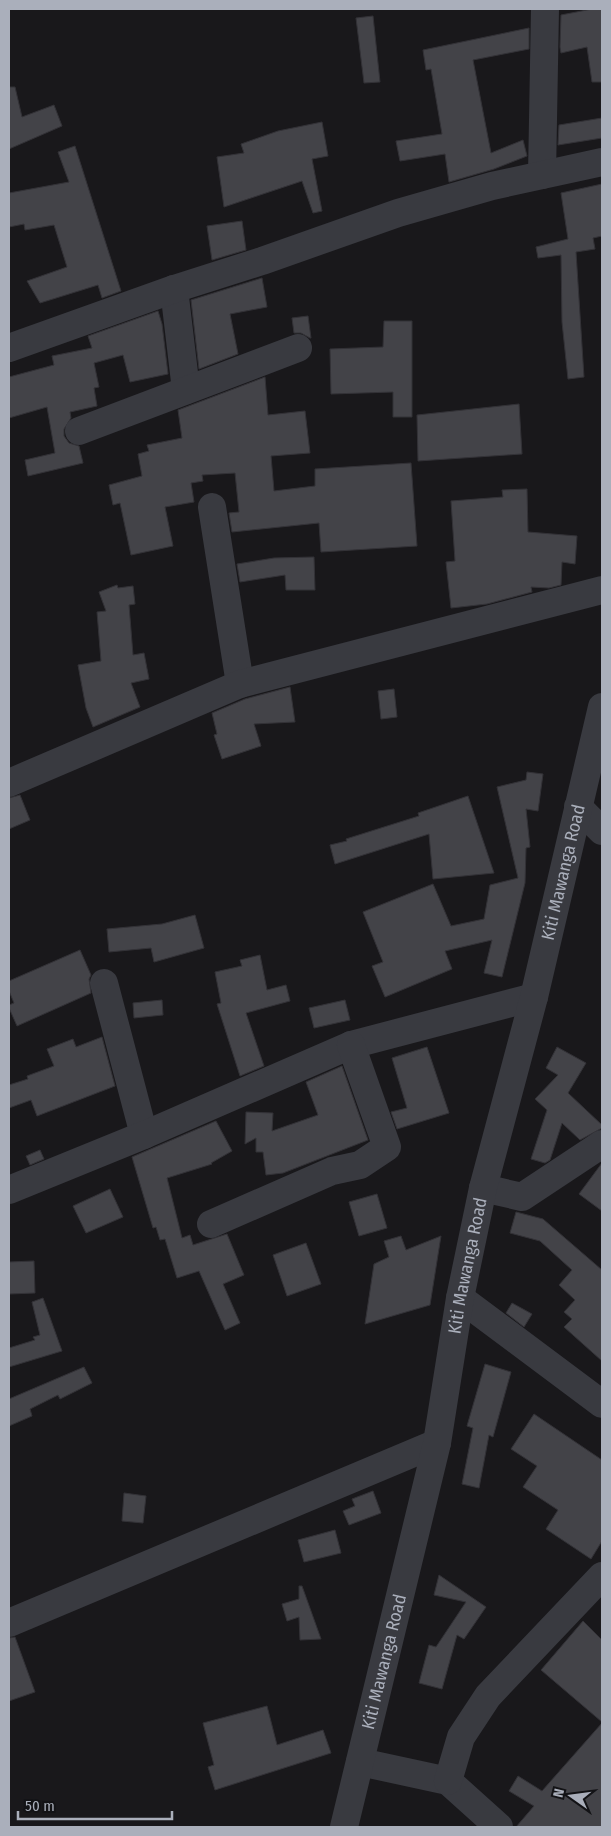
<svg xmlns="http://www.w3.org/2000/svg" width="611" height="1836" font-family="'Fira Sans Condensed',sans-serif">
<rect width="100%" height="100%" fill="#19181b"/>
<path fill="#434348" stroke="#333237" d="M 592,9 L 602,9 L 602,82 L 592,82 L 587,47 L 561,53 L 560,47 L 561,15 Z
M 373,16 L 380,82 L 364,83 L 356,18 Z
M 529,28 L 529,49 L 473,60 L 491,153 L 523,140 L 527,156 L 494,169 L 449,182 L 445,154 L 400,161 L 396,141 L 442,134 L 431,69 L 426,70 L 423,50 Z
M 9,87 L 15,87 L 22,117 L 54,105 L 62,126 L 9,149 Z
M 602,118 L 602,138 L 558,145 L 559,125 Z
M 322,122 L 328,156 L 312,159 L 322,211 L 313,213 L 302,181 L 224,207 L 217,157 L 244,153 L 241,144 L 278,131 Z
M 75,146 L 121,291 L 102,298 L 98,285 L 40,303 L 27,281 L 67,267 L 54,225 L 25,230 L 24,224 L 9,227 L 9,193 L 69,182 L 58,152 Z
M 602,184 L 602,236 L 593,238 L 595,249 L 576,252 L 584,377 L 568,379 L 562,322 L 561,255 L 538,258 L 536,247 L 568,239 L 561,193 Z
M 242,221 L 246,250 L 212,260 L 207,226 Z
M 262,278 L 267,307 L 230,314 L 238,354 L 199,369 L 191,300 Z
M 158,311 L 162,324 L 168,374 L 130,382 L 123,355 L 94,363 L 99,387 L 94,388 L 97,406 L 70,412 L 71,418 L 64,429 L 64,436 L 69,443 L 79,446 L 83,463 L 28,476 L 25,460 L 55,453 L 47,407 L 9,418 L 9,377 L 54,365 L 52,356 L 92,348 L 88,336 Z
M 308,316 L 311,338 L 310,338 L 301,333 L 294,333 L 292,318 Z
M 384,321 L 412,321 L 412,417 L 393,417 L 393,392 L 331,394 L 330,349 L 383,347 Z
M 265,377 L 268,415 L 305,411 L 310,453 L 271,456 L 274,491 L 315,486 L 315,469 L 411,463 L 417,546 L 321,552 L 319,523 L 232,532 L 229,513 L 239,512 L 235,473 L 202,475 L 203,481 L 191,483 L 194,502 L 165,507 L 173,546 L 131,555 L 120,503 L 113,505 L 109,485 L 142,476 L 138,454 L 149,451 L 147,445 L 182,438 L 178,410 Z
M 519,404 L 522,454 L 418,461 L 417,415 Z
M 527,489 L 528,532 L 577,536 L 575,564 L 562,562 L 561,585 L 549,588 L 531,587 L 532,592 L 487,604 L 451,608 L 446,562 L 455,561 L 451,501 L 503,497 L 502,490 Z
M 314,557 L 315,590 L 286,590 L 285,575 L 240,582 L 237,564 L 274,558 Z
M 117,585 L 118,588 L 133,586 L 135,604 L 129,605 L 133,655 L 144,653 L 149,679 L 131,683 L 140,707 L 93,727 L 86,708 L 78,665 L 101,661 L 97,612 L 106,611 L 99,592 Z
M 290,687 L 295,722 L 254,724 L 261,746 L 222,759 L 214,735 L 217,734 L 212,713 L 245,699 Z
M 394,689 L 397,717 L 381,719 L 378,691 Z
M 527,772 L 543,774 L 538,811 L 526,809 L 530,847 L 526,848 L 525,883 L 502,977 L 484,973 L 492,940 L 445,951 L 452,969 L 385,997 L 372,966 L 383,962 L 363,912 L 433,884 L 451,926 L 484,919 L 490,885 L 518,878 L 497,787 L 526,780 Z
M 20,795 L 30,820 L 9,829 L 9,798 Z
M 468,796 L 494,873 L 433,879 L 429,834 L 335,864 L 330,845 L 347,841 L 346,839 L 419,816 L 418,813 Z
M 195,915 L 204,948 L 154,962 L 151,948 L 109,952 L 107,929 L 162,924 Z
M 80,950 L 91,975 L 89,979 L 91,993 L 17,1026 L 9,1008 L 9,1005 L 14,1003 L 9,991 L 9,981 Z
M 260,955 L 267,990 L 286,985 L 290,1001 L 246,1013 L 264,1066 L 240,1076 L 217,1004 L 221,1003 L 215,972 L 242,966 L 240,960 Z
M 162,1000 L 163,1015 L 134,1018 L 133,1003 Z
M 345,1000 L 350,1020 L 314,1028 L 309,1008 Z
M 102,1037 L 115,1086 L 37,1116 L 31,1100 L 9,1108 L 9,1085 L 28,1079 L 27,1076 L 54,1066 L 47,1049 L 73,1039 L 76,1047 Z
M 427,1047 L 449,1113 L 397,1129 L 391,1112 L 407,1108 L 392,1058 Z
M 557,1047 L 586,1063 L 568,1093 L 602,1125 L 602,1128 L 580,1140 L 562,1123 L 550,1160 L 545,1163 L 531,1159 L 547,1110 L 535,1099 L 558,1075 L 546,1068 Z
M 342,1066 L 368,1140 L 283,1173 L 266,1175 L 263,1152 L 256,1152 L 256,1138 L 245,1144 L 246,1112 L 273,1113 L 272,1131 L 318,1115 L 306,1082 Z
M 216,1121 L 232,1151 L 211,1163 L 212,1164 L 167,1178 L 182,1238 L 190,1235 L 193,1245 L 227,1234 L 244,1275 L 223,1284 L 240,1323 L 225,1330 L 199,1271 L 177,1278 L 165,1239 L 160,1240 L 156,1227 L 153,1228 L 132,1157 Z
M 40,1150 L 44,1159 L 30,1165 L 26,1156 Z
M 602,1163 L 602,1211 L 579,1194 Z
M 110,1189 L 123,1217 L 86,1233 L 73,1206 Z
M 377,1194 L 387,1228 L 359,1236 L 349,1202 Z
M 516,1212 L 543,1219 L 602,1270 L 602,1361 L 564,1327 L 572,1319 L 564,1312 L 575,1300 L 559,1285 L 572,1270 L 540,1241 L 510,1233 Z
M 401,1236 L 406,1250 L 441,1236 L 430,1305 L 365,1324 L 374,1264 L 389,1257 L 384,1241 Z
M 306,1243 L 321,1284 L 287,1296 L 273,1255 Z
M 34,1261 L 35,1293 L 9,1294 L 9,1262 Z
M 43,1298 L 62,1351 L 9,1367 L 9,1348 L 35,1340 L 33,1337 L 40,1335 L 32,1302 Z
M 512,1303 L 532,1314 L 524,1327 L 506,1313 Z
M 485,1364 L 511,1372 L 493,1437 L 489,1435 L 479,1488 L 462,1484 L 473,1428 L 467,1426 Z
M 84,1367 L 92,1383 L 60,1399 L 58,1395 L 30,1409 L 32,1416 L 9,1426 L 9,1399 Z
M 534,1414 L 602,1460 L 602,1541 L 591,1559 L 546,1529 L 558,1510 L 523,1487 L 537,1466 L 511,1449 Z
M 373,1491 L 381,1513 L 349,1525 L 343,1511 L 355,1506 L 352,1499 Z
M 124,1493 L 146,1496 L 143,1523 L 122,1521 Z
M 335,1530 L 341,1553 L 304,1562 L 298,1540 Z
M 439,1575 L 486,1607 L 464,1639 L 457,1635 L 442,1689 L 419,1683 L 429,1645 L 436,1647 L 466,1602 L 434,1595 Z
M 299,1586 L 302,1586 L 321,1639 L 300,1640 L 299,1617 L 287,1621 L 282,1604 L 299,1599 Z
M 583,1621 L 602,1640 L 602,1722 L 541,1670 Z
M 15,1637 L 35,1692 L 9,1701 L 9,1638 Z
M 267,1706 L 277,1745 L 323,1730 L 331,1753 L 215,1790 L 208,1767 L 214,1765 L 203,1723 Z
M 602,1723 L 602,1827 L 516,1827 L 534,1806 L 509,1791 L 518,1776 L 542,1791 Z"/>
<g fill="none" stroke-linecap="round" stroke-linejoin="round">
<g stroke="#393a40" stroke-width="28">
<path d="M 542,175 L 545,9"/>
<path d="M 174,289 L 186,390"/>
<path d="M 9,348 L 174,289 L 262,261 L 398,213 L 492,186 L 602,162"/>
<path d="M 79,431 L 298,348"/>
<path d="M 212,507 L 240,684"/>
<path d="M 9,783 L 240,684 L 602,590"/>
<path d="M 578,807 L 602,831"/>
<path d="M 104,983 L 144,1135"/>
<path d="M 483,1188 L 522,1197 L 602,1144"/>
<path d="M 9,1190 L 144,1135 L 351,1045 L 534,997"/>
<path d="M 211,1224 L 332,1171 L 360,1165 L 387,1147 L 351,1045"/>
<path d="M 460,1298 L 602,1404"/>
<path d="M 9,1623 L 437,1443"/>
<path d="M 360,1762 L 448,1781 L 499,1827"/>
<path d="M 448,1781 L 461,1737 L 488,1696 L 602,1576"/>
<path id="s1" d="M 344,1827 L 437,1443 L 460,1298 L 483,1188 L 534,997 L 602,707"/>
</g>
</g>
<g text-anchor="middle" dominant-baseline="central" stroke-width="4" stroke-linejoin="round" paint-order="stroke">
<g font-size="18" fill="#aaafbb" stroke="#131316">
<text stroke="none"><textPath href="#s1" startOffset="980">Kiti Mawanga Road</textPath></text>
<text stroke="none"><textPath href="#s1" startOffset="575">Kiti Mawanga Road</textPath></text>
<text stroke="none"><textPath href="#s1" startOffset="170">Kiti Mawanga Road</textPath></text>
</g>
</g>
<rect width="611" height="1836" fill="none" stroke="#aaafbb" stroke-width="20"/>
<g transform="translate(571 1796) rotate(284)" stroke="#131316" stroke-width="4" paint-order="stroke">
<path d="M0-4L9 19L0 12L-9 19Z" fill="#aaafbb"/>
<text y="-8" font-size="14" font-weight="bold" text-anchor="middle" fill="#aaafbb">N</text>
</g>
<path d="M18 1811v8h154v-8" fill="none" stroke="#aaafbb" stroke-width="2.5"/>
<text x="25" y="1811" font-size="15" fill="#aaafbb" stroke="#131316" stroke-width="4" paint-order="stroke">50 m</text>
</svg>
